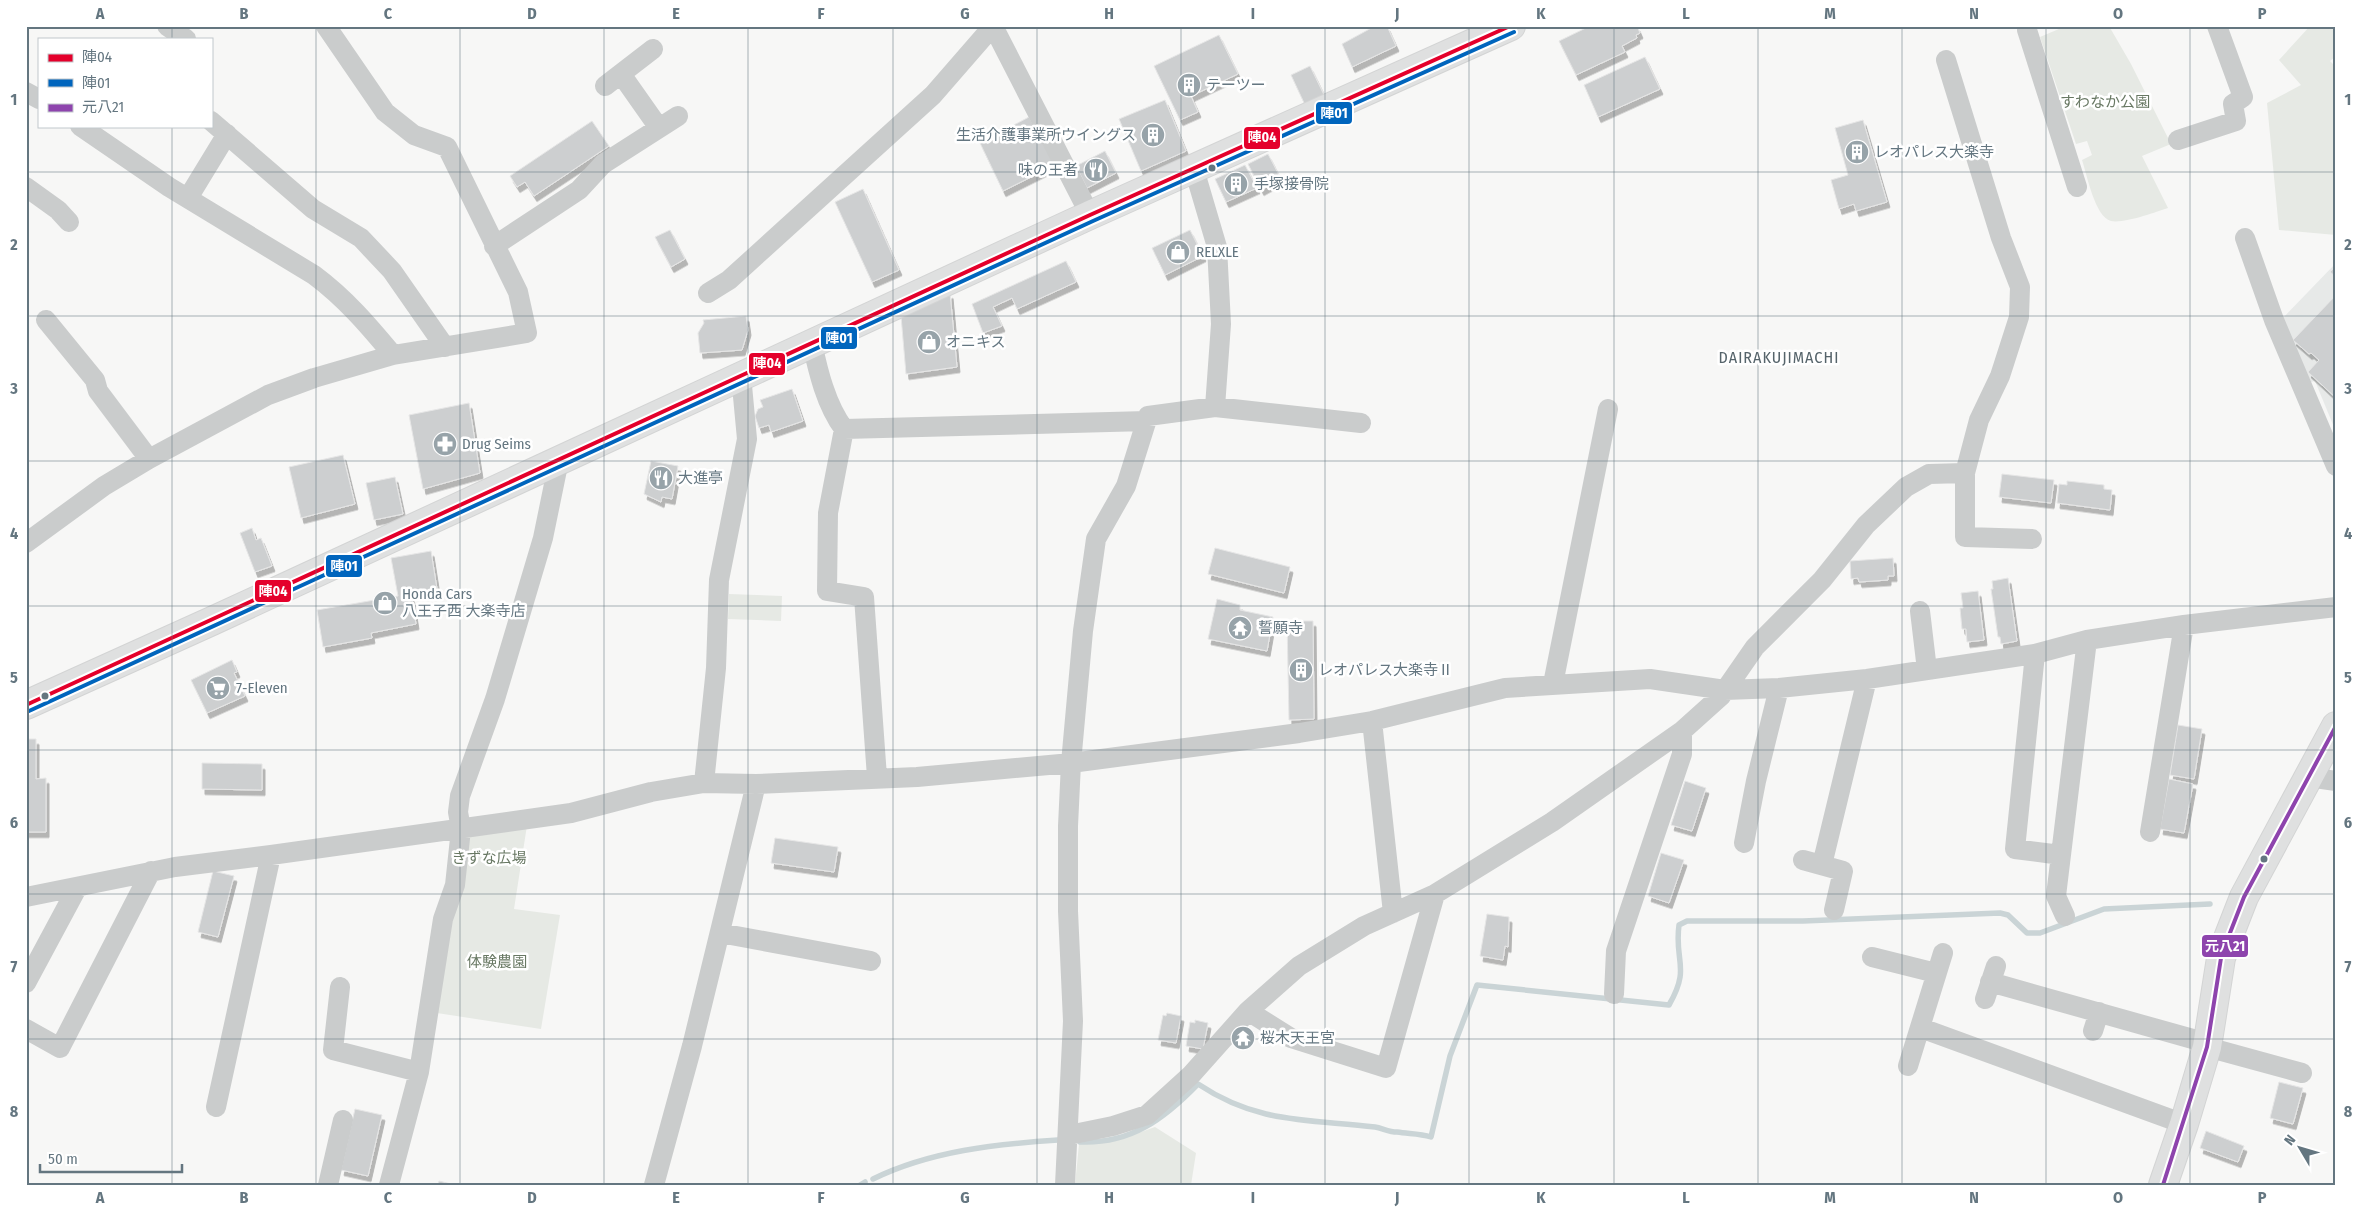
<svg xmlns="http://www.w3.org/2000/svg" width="2362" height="1211" font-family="'Fira Sans Condensed','Noto Sans JP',sans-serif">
<defs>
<filter id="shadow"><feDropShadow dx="3" dy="5.5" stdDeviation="0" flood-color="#0004"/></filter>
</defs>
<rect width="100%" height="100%" fill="#f7f7f6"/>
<path fill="#e7e9e8" d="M 2336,263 L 2336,432 L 2315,381 L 2311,382 L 2282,319 Z"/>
<path fill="#e6e9e4" d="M 2066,26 L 2109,26 L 2131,64 L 2171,144 L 2142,156 L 2168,208 C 2156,212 2123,224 2111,221 C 2095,217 2087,175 2082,160 L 2092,155 L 2087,141 L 2076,144 L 2040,37 Z
M 2310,26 L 2329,26 L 2336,32 L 2336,56 L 2330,61 L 2336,67 L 2336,235 L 2279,230 L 2267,103 L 2301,85 L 2279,60 Z
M 729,594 L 782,596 L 781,621 L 728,619 Z
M 528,819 L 514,909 L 560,915 L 541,1029 L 437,1013 L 461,829 Z
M 1155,1127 L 1196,1153 L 1191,1185 L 1075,1185 L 1079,1144 C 1106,1145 1129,1136 1155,1127 Z"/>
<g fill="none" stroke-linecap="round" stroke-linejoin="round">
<path stroke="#cad4d6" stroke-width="5.5" d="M 1080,1142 C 1131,1144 1164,1119 1198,1084 C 1258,1124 1306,1119 1375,1127 C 1382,1128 1389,1132 1397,1132 C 1409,1134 1419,1133 1431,1137 L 1450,1056 L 1477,985 L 1669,1005 C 1691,967 1674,962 1679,925 L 1687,921 L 1803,921 L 2000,913 L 2008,915 L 2027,933 L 2040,933 L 2104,909 L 2210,904
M 873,1179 C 930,1151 996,1144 1058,1140
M 860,1185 L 865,1182"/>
</g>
<path fill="#cdcfd0" stroke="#e6e6e6" filter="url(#shadow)" d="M 1375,26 L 1387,26 L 1396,46 L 1352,67 L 1342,44 Z
M 1590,26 L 1637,26 L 1640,33 L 1636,35 L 1637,38 L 1622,46 L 1625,52 L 1576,75 L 1559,41 Z
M 1219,35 L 1238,74 L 1191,96 L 1198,112 L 1180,120 L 1154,66 Z
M 1645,57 L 1660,89 L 1598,117 L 1584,85 Z
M 1310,66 L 1325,97 L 1306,107 L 1291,75 Z
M 1165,100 L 1186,151 L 1141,171 L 1119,119 Z
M 1029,117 L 1055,165 L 1003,191 L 980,143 Z
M 1863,120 L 1887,202 L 1856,211 L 1854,204 L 1839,209 L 1831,180 L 1848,175 L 1835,128 Z
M 592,121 L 609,146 L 534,196 L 525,182 L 517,187 L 510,176 Z
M 1105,151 L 1116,173 L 1087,188 L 1076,166 Z
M 1268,154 L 1281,179 L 1261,190 L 1248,164 Z
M 1245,165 L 1257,188 L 1226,202 L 1215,179 Z
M 863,189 L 899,270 L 872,282 L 835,202 Z
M 670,230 L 685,259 L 671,267 L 655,237 Z
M 1190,230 L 1203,256 L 1165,275 L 1152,248 Z
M 1066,261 L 1076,282 L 1017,309 L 1012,298 L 993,307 L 1002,326 L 983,333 L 972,304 Z
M 2336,266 L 2336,277 L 2330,272 Z
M 950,293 L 957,367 L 906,374 L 901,316 Z
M 2336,295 L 2336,398 L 2308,372 L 2319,360 L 2311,353 L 2309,354 L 2293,340 Z
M 746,316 L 748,330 L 742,350 L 700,353 L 698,333 L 704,323 L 703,320 Z
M 792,389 L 803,421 L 771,432 L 769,425 L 759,428 L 755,416 L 758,409 L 763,407 L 760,400 Z
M 469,403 L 480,473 L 423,489 L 409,415 Z
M 343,455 L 355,504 L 301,518 L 289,467 Z
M 651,461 L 678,466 L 672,499 L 662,497 L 661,502 L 644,494 Z
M 2002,474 L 2054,480 L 2051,503 L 1999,497 Z
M 395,477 L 403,514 L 374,520 L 366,483 Z
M 2067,481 L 2104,485 L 2104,489 L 2112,490 L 2110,510 L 2057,503 L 2059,484 L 2067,485 Z
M 252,528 L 256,540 L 261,538 L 272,566 L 255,572 L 240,533 Z
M 1215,548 L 1290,567 L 1284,593 L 1208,574 Z
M 431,551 L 437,589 L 411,594 L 416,624 L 371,633 L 372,638 L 323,647 L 317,610 L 398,596 L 391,558 Z
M 1893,558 L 1894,576 L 1888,576 L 1888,580 L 1859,582 L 1858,578 L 1851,579 L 1850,561 Z
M 2008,578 L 2017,641 L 2001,644 L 2000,637 L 1998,637 L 1991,589 L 1993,589 L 1992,581 Z
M 1978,591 L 1984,640 L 1967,642 L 1966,629 L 1962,629 L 1960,608 L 1963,608 L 1961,593 Z
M 1217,599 L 1240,605 L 1240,610 L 1273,617 L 1267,651 L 1208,639 Z
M 1287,621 L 1313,621 L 1314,719 L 1289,720 Z
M 232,660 L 237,672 L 234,673 L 245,696 L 207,713 L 191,680 Z
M 2178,725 L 2202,729 L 2194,779 L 2170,775 Z
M 26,739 L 36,739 L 36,779 L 46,778 L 46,832 L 26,832 Z
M 202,763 L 262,764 L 262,790 L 202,789 Z
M 2169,779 L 2193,784 L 2184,833 L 2160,829 Z
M 1685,781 L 1706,788 L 1692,831 L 1671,825 Z
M 775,838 L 838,847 L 834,872 L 771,863 Z
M 1661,853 L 1684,860 L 1669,903 L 1648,896 Z
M 213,871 L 234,876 L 218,937 L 198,932 Z
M 1487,914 L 1509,917 L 1508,947 L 1505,946 L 1503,960 L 1480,956 Z
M 1167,1013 L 1181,1016 L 1176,1043 L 1158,1040 L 1163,1015 L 1166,1016 Z
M 1195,1020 L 1208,1023 L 1203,1049 L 1186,1046 L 1190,1022 L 1195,1023 Z
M 2279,1082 L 2303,1088 L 2293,1124 L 2270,1118 Z
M 355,1109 L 382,1115 L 368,1176 L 341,1170 Z
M 2206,1131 L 2244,1146 L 2238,1162 L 2200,1148 Z
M 439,1181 L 455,1185 L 438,1185 Z"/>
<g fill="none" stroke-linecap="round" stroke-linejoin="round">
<g stroke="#d3d4d4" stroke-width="30">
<path id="secondary" d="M 26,705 L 212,621 L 1090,215 L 1511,26
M 2163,1185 L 2184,1124 L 2207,1047 L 2221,958 L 2228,938 L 2244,897 L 2336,726"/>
</g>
<path stroke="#cacccc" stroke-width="20" d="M 167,26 L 186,39
M 993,26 L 1090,215
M 2027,30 L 2077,187
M 621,74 L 659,128
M 605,86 L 653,49
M 26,92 L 39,99
M 211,121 L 313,209 L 361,238 L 392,271 L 445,347
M 80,126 L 169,187 L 314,275 C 345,298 368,325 393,355
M 2178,140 L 2236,121 L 2233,104 L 2243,97 L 2217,26
M 1194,169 L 1217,247 L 1221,324 L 1215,407
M 26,187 L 58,210 L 69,222
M 188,198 L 227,134
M 2245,238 L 2274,320 L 2336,466
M 494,246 L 579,190 L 603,164 L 678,116
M 708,293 L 729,280 L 933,95 L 993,26
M 46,320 L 95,380 L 98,391 L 149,459
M 812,343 C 818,371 826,405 844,429 L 1147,421
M 844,429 L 828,513 L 827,591 L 864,597 L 877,777
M 1965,473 L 1965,537 L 2032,539
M 26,543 L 104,486 L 149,459 L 268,395 L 314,378 L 393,355 L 527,333 L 518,292 L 447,147 L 414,135 L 385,112 L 326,26
M 1920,611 L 1927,670
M 2035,654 L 2015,849 L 2061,855
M 1553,684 L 1608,409
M 1372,721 L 1393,913
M 2308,777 L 2336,781
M 704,783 L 716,668 L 719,580 L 747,439 L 741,375
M 2150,832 L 2184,625
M 1744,843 L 1756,781 L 1779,688
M 1803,860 L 1843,871 L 1834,910
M 1822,865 L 1867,679
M 26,897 L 175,867 L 271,855 L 571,813 L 651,792 L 704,783 L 756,784 L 917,777 L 1071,763 L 1299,733 L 1372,721 L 1505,688 L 1650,679 L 1725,690 L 1779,688 L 1867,679 L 2035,654 L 2087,640 L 2184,625 L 2336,607
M 2065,916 L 2056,896 L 2087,640
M 720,933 L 871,961
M 1872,957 L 1936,973
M 1990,982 L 2207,1043
M 26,983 L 77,888
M 340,987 L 333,1050 L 419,1072
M 1614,994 L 1616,951 L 1682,754 L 1682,731
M 1985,999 L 1996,966
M 1248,1011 L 1291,1038 L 1386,1068 L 1435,894
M 1921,1028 L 2184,1124
M 26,1029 L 60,1048 L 151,871
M 2093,1031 L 2099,1012
M 2207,1047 L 2302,1073
M 1908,1066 L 1943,953
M 216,1107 L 271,855
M 1069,1135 L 1113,1126 L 1147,1115 L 1191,1075 L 1248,1011 L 1299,966 L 1364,926 L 1435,894 L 1552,822 L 1682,731 L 1721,696 L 1755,647 L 1822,580 L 1866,525 L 1906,487 L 1929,474 L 1965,473 L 1979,420 L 2000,376 L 2019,317 L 2020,287 L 2001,238 L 1946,60
M 328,1185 L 343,1120
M 389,1185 L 419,1072 L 443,919 L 455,885 L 461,829 L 458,812 L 460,796 L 495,699 L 543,538 L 559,460
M 654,1185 L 692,1046 L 756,784
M 1065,1185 L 1073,1021 L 1068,911 L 1068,826 L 1071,763 L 1083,631 L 1096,539 L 1126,486 L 1148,416 L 1215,407 L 1361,423"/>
<use href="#secondary" stroke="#dfe0e0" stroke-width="28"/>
<g stroke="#fff" stroke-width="8">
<path id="bus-1" d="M 26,705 L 1090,215 L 1510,26"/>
</g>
<g stroke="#fff" stroke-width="8">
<path id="bus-2" d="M 29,711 L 1093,221 L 1514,32"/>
</g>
<g stroke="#fff" stroke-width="8">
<path id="bus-3" d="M 2163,1185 L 2207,1047 L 2221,958 L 2228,938 L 2244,897 L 2336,726"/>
</g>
<use href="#bus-1" stroke="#e4002b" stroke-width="4"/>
<use href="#bus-2" stroke="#0065bd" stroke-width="4"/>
<use href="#bus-3" stroke="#8e44ad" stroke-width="4"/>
</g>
<path fill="none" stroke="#647680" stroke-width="1" stroke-opacity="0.55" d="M 172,26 L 172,39M 316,26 L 316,1185M 460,26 L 460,1185M 604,26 L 604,1185M 748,26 L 748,1185M 893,26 L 893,1185M 1037,26 L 1037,1185M 1181,26 L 1181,1185M 1325,26 L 1325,1185M 1469,26 L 1469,1185M 1614,26 L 1614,1185M 1758,26 L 1758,1185M 1902,26 L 1902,1185M 2046,26 L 2046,1185M 2190,26 L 2190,1185M 172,126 L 172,1185M 26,172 L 2336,172M 26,316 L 2336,316M 26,461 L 2336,461M 26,606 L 2336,606M 26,750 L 2336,750M 26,894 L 2336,894M 26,1039 L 2336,1039"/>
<defs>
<g id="building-disc" transform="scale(1.25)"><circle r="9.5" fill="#97a3a9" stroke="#fff"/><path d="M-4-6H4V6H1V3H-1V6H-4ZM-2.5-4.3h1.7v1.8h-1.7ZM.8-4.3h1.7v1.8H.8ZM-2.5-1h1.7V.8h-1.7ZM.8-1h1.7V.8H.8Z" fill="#fff"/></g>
<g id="restaurant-disc" transform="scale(1.25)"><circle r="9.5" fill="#97a3a9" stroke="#fff"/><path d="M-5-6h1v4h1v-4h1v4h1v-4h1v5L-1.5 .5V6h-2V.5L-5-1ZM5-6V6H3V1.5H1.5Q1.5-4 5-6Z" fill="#fff"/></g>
<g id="shop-disc" transform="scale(1.25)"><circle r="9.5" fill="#97a3a9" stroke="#fff"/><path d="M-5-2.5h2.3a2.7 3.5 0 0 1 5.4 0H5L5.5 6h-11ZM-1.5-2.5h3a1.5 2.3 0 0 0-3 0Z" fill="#fff"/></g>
<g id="pharmacy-disc" transform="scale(1.25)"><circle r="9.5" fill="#97a3a9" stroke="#fff"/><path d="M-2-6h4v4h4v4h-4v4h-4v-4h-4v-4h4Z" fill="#fff"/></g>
<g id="temple-disc" transform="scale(1.25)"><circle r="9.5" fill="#97a3a9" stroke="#fff"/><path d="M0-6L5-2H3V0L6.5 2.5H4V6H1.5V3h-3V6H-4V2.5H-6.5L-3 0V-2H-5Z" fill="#fff"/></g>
<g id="supermarket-disc" transform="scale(1.25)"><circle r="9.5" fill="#97a3a9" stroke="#fff"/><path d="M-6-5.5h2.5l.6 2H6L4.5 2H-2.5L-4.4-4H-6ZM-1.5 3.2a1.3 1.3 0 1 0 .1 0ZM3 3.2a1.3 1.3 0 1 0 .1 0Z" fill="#fff"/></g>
</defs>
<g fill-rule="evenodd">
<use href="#building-disc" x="1189" y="85"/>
<use href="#building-disc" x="1153" y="135"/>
<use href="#building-disc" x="1857" y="152"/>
<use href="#restaurant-disc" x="1096" y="170"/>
<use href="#building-disc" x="1236" y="184"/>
<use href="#shop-disc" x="1178" y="252"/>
<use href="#shop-disc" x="929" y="342"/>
<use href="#pharmacy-disc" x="445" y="444"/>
<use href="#restaurant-disc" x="661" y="478"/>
<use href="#shop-disc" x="385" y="603"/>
<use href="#temple-disc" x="1240" y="628"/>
<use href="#building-disc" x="1301" y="670"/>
<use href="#supermarket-disc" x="218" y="688"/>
<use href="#temple-disc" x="1243" y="1038"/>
</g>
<g fill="#647680" stroke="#fff" stroke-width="2">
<circle cx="1212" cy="168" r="4.5"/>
<circle cx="45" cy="696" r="4.5"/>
<circle cx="2264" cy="859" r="4.5"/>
</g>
<g text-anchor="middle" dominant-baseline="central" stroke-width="5" stroke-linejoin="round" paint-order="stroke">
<g font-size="15" fill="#647680" stroke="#fff" text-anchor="start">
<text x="1206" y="85">テーツー</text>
<text x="1136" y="135" text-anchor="end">生活介護事業所ウイングス</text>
<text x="1874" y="152">レオパレス大楽寺</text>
<text x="1078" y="170" text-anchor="end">味の王者</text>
<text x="1254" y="184">手塚接骨院</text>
<text x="1196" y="252">RELXLE</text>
<text x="946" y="342">オニキス</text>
<text x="462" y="444">Drug Seims</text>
<text x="678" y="478">大進亭</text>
<text x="402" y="594">Honda Cars<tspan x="402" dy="17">八王子西 大楽寺店</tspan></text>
<text x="1258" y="628">誓願寺</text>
<text x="1318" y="670">レオパレス大楽寺Ⅱ</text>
<text x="236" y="688">7-Eleven</text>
<text x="1260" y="1038">桜木天王宮</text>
</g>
<g font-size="15" fill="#687863" stroke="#fff">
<text x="2105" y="102">すわなか公園</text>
<text x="489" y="858">きずな広場</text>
<text x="497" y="962">体験農園</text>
</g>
<g font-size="16" letter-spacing="1" fill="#56646b" stroke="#fff">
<text x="1779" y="357">DAIRAKUJIMACHI</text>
</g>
</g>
<g stroke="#fff" stroke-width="2">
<rect x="1315" y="101" width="38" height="24" rx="5" fill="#0065bd"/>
<rect x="1243" y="126" width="38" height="24" rx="5" fill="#e4002b"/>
<rect x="820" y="326" width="38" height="24" rx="5" fill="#0065bd"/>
<rect x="748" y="352" width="38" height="24" rx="5" fill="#e4002b"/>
<rect x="325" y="554" width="38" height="24" rx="5" fill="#0065bd"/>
<rect x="254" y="579" width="38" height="24" rx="5" fill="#e4002b"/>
<rect x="2201" y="934" width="48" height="24" rx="5" fill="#8e44ad"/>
</g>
<g font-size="14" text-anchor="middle" font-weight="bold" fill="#fff">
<text x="1334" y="118">陣01</text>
<text x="1262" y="142">陣04</text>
<text x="839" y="343">陣01</text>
<text x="767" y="368">陣04</text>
<text x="344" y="571">陣01</text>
<text x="273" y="596">陣04</text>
<text x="2225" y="951">元八21</text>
</g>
<rect width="2362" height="1211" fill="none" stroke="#ffffff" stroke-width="55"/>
<rect x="38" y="38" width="175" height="90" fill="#ffffff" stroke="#c1c8cc"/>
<rect x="48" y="54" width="25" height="8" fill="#e4002b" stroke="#c1c8cc"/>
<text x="82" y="62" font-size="15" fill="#647680">陣04</text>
<rect x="48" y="79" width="25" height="8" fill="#0065bd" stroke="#c1c8cc"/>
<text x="82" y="88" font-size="15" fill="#647680">陣01</text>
<rect x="48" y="104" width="25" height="8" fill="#8e44ad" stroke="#c1c8cc"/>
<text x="82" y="112" font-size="15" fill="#647680">元八21</text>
<g transform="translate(2300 1148) rotate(308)" stroke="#ffffff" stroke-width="4" paint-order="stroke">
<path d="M0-4L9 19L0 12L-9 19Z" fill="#647680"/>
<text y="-8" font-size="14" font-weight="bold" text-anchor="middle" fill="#647680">N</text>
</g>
<path d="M40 1164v8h142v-8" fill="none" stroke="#647680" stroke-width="2.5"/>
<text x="48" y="1164" font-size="15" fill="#647680" stroke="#ffffff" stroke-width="4" paint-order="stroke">50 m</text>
<rect x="28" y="28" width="2306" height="1156" fill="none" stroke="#647680" stroke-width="2"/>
<g font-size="16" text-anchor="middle" font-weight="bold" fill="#647680">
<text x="100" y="19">A</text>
<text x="244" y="19">B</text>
<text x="388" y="19">C</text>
<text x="532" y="19">D</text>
<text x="676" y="19">E</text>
<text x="821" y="19">F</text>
<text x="965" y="19">G</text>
<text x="1109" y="19">H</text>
<text x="1253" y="19">I</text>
<text x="1397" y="19">J</text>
<text x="1541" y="19">K</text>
<text x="1686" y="19">L</text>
<text x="1830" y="19">M</text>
<text x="1974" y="19">N</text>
<text x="2118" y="19">O</text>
<text x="2262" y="19">P</text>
<text x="14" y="105">1</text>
<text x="2348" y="105">1</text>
<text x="14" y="250">2</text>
<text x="2348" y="250">2</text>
<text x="14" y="394">3</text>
<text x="2348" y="394">3</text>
<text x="14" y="539">4</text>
<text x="2348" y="539">4</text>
<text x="14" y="683">5</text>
<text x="2348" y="683">5</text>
<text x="14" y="828">6</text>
<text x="2348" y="828">6</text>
<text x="14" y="972">7</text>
<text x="2348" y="972">7</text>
<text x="14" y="1117">8</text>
<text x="2348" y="1117">8</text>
<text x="100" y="1203">A</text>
<text x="244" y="1203">B</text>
<text x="388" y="1203">C</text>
<text x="532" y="1203">D</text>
<text x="676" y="1203">E</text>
<text x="821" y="1203">F</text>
<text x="965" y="1203">G</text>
<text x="1109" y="1203">H</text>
<text x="1253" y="1203">I</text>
<text x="1397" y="1203">J</text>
<text x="1541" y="1203">K</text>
<text x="1686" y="1203">L</text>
<text x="1830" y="1203">M</text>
<text x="1974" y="1203">N</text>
<text x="2118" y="1203">O</text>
<text x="2262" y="1203">P</text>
</g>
</svg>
